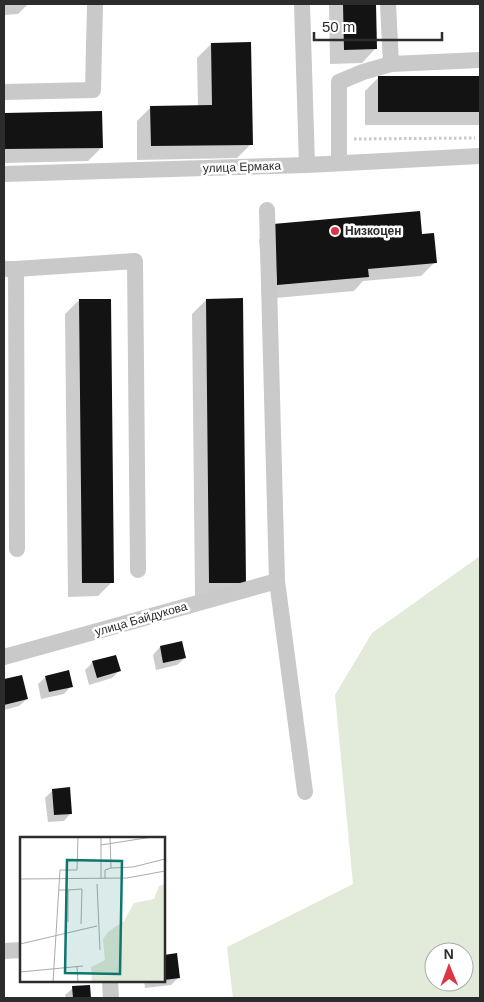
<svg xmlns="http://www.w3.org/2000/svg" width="484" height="1002" font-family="Arial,sans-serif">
<rect width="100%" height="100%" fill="#fff"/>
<path fill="#e2eada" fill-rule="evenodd" d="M 480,556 L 480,998 L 233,998 L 227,947 L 353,884 L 335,695 L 372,633 ZM 434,952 L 464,952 L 464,982 L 434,982 Z"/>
<path fill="#0003" d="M 4,4 L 28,4 L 18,14 L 4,15 Z
M 329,4 L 374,4 L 375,49 L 362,63 L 330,64 Z
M 211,44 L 251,144 L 237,158 L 137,160 L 137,121 L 151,107 L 198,107 L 197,58 Z
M 379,77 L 480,78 L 480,125 L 365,125 L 365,91 Z
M 101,112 L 102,147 L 88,161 L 4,163 L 4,114 Z
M 273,226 L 420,235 L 435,262 L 421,276 L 363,281 L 354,291 L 264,299 L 259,239 Z
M 79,300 L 112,582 L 98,596 L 68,597 L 65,314 Z
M 206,300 L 245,582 L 195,596 L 192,314 Z
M 182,643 L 185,658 L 177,665 L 156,670 L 153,655 L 160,647 Z
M 115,656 L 119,671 L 112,678 L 89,685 L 85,670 L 92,663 Z
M 21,676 L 27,699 L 19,706 L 4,710 L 4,680 Z
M 46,677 L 71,686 L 64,694 L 41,699 L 38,684 Z
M 53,790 L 71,813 L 64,821 L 48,822 L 45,798 Z
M 176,955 L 178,978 L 171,985 L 145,988 L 144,981 L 164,981 L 164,956 Z
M 89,986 L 90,998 L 66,998 L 65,995 L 73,988 Z"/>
<path fill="#131313" d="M 343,4 L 376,4 L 377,49 L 344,50 Z
M 251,42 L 253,145 L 151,146 L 150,106 L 212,105 L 211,43 Z
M 378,76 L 480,76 L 480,112 L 378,112 Z
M 102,111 L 103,148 L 4,149 L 4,113 Z
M 420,211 L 422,234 L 434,233 L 437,263 L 368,269 L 369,277 L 277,285 L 273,224 Z
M 243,298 L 246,583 L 209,583 L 206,299 Z
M 79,299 L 111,299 L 114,583 L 82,583 Z
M 182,641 L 186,658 L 163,663 L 160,646 Z
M 116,655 L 121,671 L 97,678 L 92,661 Z
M 69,670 L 73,687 L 49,692 L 45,676 Z
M 22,675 L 28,699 L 4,705 L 4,679 Z
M 70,787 L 72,814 L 54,815 L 52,789 Z
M 177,953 L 180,978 L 164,980 L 164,955 Z
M 90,985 L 91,998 L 73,998 L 72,986 Z"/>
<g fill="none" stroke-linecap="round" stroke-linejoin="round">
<path stroke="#c9c9c9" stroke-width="3" stroke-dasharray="2.5 2.5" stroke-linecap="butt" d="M 354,139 L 475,138"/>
<path stroke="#c9c9c9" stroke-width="16" d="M 302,4 L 307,165
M 388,4 L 391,64 L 480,60
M 4,92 L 93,90 L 95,4
M 339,163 L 339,82 L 363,72 L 391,64
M 4,174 L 307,165 L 480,156
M 267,210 L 277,581 L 305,792
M 4,269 L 16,269 L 17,549
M 16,269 L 135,261 L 138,570
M 4,657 L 277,581
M 4,951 L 21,950
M 110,981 L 111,998"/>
</g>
<circle fill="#dd3541" stroke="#fff" stroke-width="2" cx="335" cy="231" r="5"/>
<g text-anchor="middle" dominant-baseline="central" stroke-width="5" stroke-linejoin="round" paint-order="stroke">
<g font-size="12" fill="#2c2c2c" stroke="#fff">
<text transform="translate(242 167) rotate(-2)">улица Ермака</text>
<text transform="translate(141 619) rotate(-16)">улица Байдукова</text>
</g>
<g font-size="12" font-weight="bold" fill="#2c2c2c" stroke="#fff" text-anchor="start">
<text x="345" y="231">Низкоцен</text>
</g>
</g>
<g transform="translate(20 837)">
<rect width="145" height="145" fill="#fff"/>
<path d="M 145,47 L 145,145 L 72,145 L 71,130 L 85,123 L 83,102 L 88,95 L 104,84 L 114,66 L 134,62 L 139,49 Z" fill="#e2eada"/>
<path fill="none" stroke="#ababab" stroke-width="1" d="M 81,0 L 81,42M 90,0 L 91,31 L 113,30 L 145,22M 81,8 L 132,0M 0,42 L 107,41 L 145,34M 85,42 L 85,33 L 91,31M 77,47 L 80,113M 39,53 L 48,53 L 48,85M 48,53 L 62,52 L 61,87M 0,107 L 77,89M 57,130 L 58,145M 0,135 L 63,129M 33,145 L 40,33 L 57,33 L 58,0"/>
<path fill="#0f766e" fill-opacity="0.15" stroke="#0f766e" stroke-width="2.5" d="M 47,23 L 102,24 L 100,137 L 45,136 Z"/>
<rect width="145" height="145" fill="none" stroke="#2c2c2c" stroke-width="2.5"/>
</g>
<rect width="484" height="1002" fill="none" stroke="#2c2c2c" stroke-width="10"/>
<g transform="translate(449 967) rotate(359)"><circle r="24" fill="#ffffff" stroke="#ababab"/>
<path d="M0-4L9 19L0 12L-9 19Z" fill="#dd3541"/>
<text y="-8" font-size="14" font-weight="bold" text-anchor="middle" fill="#2c2c2c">N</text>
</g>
<path d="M314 32v8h128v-8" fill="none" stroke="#2c2c2c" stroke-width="2.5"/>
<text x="322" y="32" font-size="15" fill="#2c2c2c" stroke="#ffffff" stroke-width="4" paint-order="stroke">50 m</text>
</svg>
